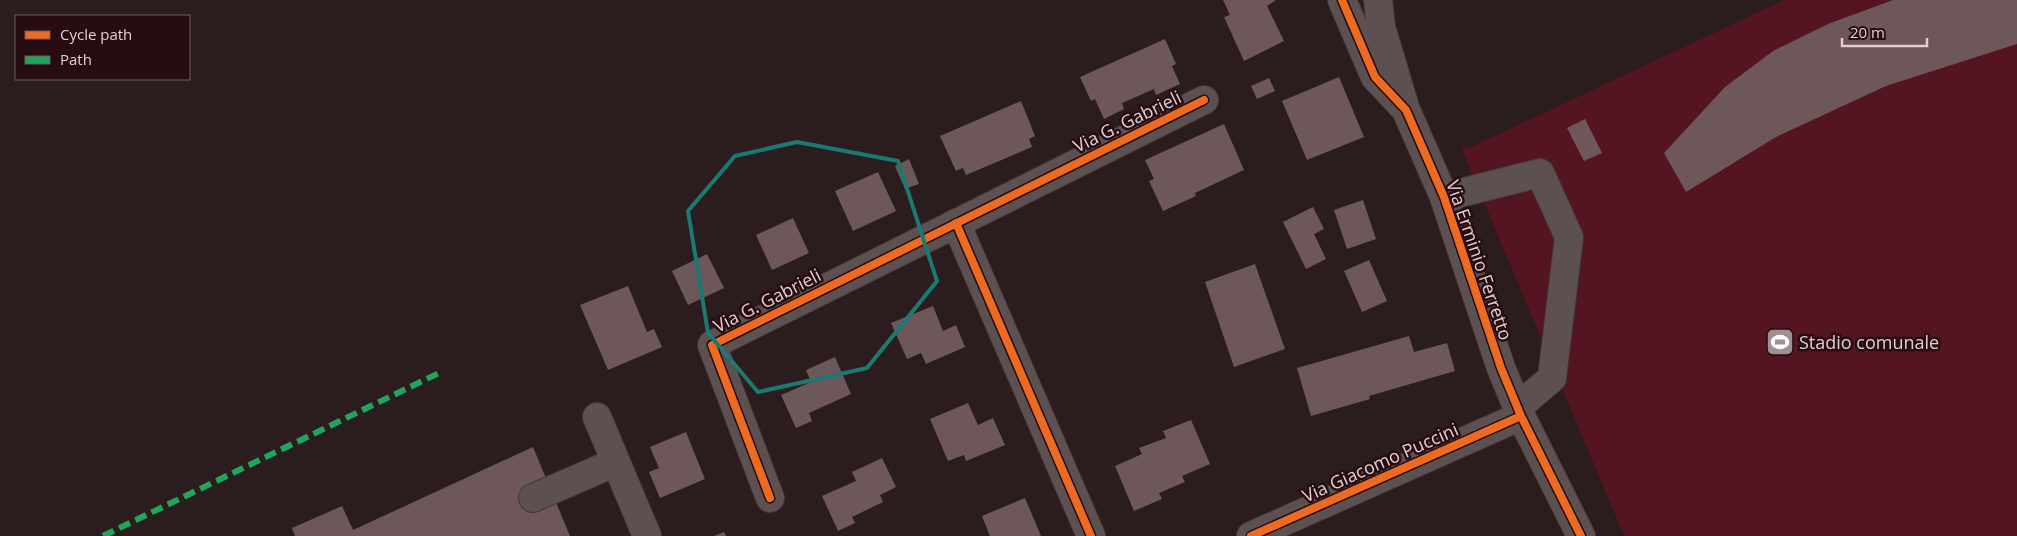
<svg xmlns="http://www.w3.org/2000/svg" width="2017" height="536" font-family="'Open Sans',sans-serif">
<rect width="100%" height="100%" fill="#2b1d1e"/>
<path fill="#541421" d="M 1784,0 L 2017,0 L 2017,536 L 1624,536 L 1460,145 L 1467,149 Z"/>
<path fill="#6d5759" d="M 1223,0 L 1276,0 L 1267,6 L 1284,41 L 1244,61 L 1224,17 L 1230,15 Z
M 1893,0 L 2017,0 L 2017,44 L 1886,86 L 1776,137 L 1686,192 L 1664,153 L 1725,87 L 1773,51 L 1828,24 Z
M 1165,39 L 1176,64 L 1172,66 L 1180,84 L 1156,95 L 1154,89 L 1122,103 L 1124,109 L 1104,119 L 1095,99 L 1091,101 L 1080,77 Z
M 1339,77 L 1364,137 L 1307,160 L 1282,101 Z
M 1269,78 L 1275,91 L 1257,99 L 1251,86 Z
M 1021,101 L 1035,136 L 1029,139 L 1032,147 L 966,175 L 963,168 L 956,171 L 940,136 Z
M 1585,119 L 1602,153 L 1584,161 L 1567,128 Z
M 1224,124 L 1244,170 L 1195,193 L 1196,196 L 1163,211 L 1149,181 L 1154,179 L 1145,160 Z
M 909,159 L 919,184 L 905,189 L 895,166 Z
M 878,172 L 896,211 L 853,231 L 835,191 Z
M 1363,200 L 1376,239 L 1347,249 L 1334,210 Z
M 1313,207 L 1324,229 L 1314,234 L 1326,259 L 1306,269 L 1283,222 Z
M 793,218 L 809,253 L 772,270 L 756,235 Z
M 707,254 L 724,288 L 688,305 L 672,271 Z
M 1369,260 L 1387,301 L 1362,312 L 1344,271 Z
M 1255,264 L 1285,349 L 1234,367 L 1205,282 Z
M 628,286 L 647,332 L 654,329 L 662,347 L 608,370 L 580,305 Z
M 933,306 L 943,331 L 956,325 L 965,347 L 926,364 L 921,353 L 907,359 L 891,323 Z
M 1409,336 L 1414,352 L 1447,343 L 1455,371 L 1369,396 L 1370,399 L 1311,416 L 1297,368 Z
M 835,357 L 851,394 L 809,413 L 812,421 L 796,428 L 781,395 L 811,382 L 806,370 Z
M 968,403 L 978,425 L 993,418 L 1005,445 L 966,461 L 964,455 L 948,461 L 930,419 Z
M 1191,420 L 1210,464 L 1182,476 L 1185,482 L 1159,493 L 1162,499 L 1134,511 L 1115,466 L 1142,454 L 1139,448 L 1166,438 L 1163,431 Z
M 686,432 L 705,479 L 660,498 L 649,472 L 659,468 L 650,447 Z
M 533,447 L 570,536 L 295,536 L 292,528 L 342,506 L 353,530 Z
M 882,458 L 896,487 L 880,495 L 883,502 L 852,517 L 855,523 L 838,531 L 822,496 L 856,481 L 852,472 Z
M 1025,498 L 1041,536 L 990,536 L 982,516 Z
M 724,532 L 726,536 L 714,536 Z"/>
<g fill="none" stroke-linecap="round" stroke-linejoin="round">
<g stroke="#443738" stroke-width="30">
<path id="minor" d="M 1342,0 L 1375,77 L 1406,110 L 1444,197 L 1501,368 L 1521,416 L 1581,536
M 1378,0 L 1381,27 L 1404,104
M 1444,197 L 1540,173 L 1569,237 L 1552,378 L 1518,407
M 956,223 L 1091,536
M 597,417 L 647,536
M 533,498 L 616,462
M 770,498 L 712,345 L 1204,100
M 1251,536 L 1521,416"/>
</g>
<use href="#minor" stroke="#5d5051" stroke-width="28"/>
<path stroke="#20a55d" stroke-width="6" stroke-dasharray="12 6" stroke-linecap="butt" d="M 103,536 L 443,371"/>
<g stroke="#270d11" stroke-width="11">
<path id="cycleway" d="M 1342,0 L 1375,77 L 1406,110 L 1444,197 L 1501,368 L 1521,416 L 1581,536
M 956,223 L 1091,536
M 770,498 L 712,345 L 1204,100
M 1251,536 L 1521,416"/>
</g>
<use href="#cycleway" stroke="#ed6a23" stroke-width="8"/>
</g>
<path fill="none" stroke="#1a7a73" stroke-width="4" stroke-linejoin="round" d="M 797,142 L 898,161 L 937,281 L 867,368 L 758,392 L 708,333 L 688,211 L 735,156 Z"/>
<defs>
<g id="stadium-square" transform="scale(1.4375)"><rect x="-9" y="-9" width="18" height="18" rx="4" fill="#a19091" stroke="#270d11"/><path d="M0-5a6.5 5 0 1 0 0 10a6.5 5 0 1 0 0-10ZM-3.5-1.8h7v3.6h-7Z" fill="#fff"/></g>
</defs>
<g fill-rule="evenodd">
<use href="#stadium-square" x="1780" y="342"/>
</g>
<g text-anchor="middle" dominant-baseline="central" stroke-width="5" stroke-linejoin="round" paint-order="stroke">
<g font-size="18" fill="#e1cecf" stroke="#270d11">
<text transform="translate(1127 121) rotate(-26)">Via G. Gabrieli</text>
<text transform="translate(1480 260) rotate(71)">Via Erminio Ferretto</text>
<text transform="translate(767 300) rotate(-27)">Via G. Gabrieli</text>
<text transform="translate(1380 462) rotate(-24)">Via Giacomo Puccini</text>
</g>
<g font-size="18" fill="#e1cecf" stroke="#270d11" text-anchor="start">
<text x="1799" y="342">Stadio comunale</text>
</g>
</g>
<rect x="15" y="15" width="175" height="65" fill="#270d11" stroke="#715a5d"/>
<rect x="25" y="31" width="25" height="8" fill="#ed6a23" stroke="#715a5d"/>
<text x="60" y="40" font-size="15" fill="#e1cecf">Cycle path</text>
<rect x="25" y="56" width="25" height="8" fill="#20a55d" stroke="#715a5d"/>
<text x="60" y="65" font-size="15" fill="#e1cecf">Path</text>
<path d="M1842 38v8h85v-8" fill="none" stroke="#e1cecf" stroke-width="2.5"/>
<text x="1850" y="38" font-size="15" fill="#e1cecf" stroke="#270d11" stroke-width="4" paint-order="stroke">20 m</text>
</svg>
